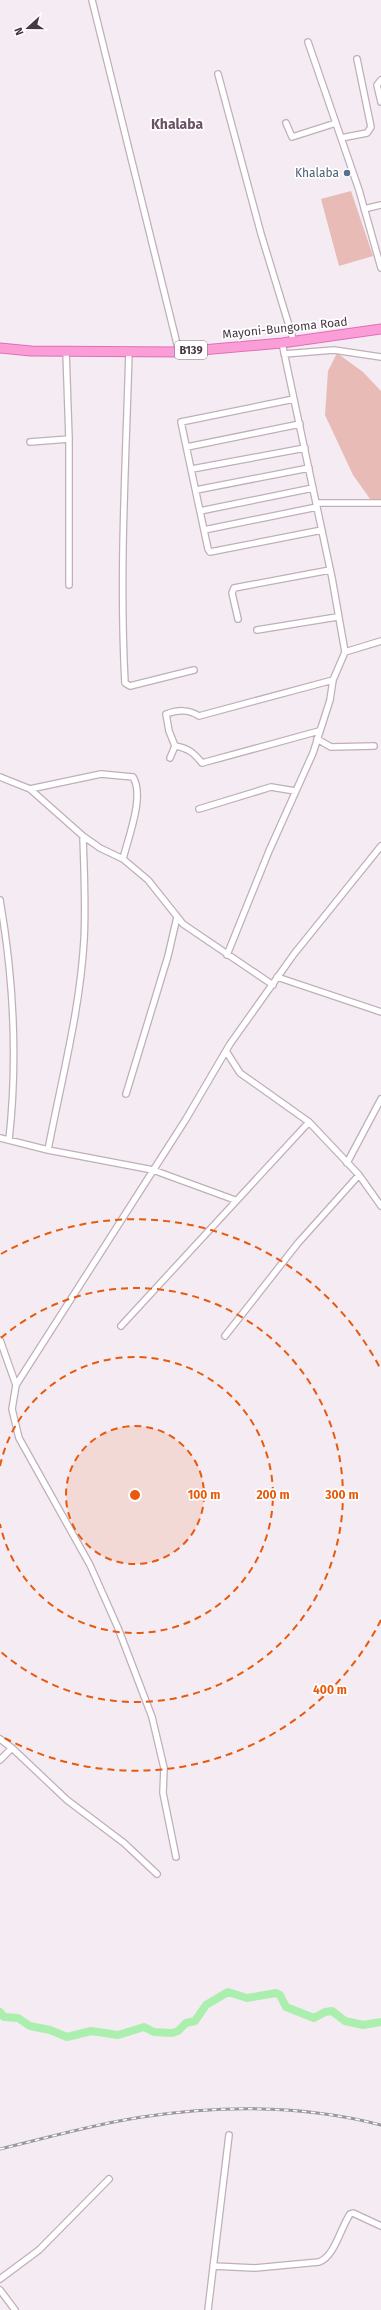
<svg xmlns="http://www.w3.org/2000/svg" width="381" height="2310" font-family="'Fira Sans',sans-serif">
<rect width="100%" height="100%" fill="#f5ebf2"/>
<path fill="#e8bbb6" d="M 351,191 L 373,256 L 339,266 L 321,199 Z
M 337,353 L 363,372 L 381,391 L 381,506 L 373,503 L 353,475 L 325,415 L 328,371 Z"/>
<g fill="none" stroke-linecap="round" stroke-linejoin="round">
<path stroke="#abefaf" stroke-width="8" d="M 0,2012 L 4,2017 L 18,2018 L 30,2026 L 50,2030 L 67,2037 L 91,2031 L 118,2035 L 144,2027 L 154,2032 L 172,2033 L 178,2031 L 186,2023 L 195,2021 L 206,2005 L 228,1992 L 247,1998 L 276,1993 L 280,1995 L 286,2007 L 314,2018 L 325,2012 L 332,2011 L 345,2021 L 363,2025 L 381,2022"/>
<g stroke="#c1aebb" stroke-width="8">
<path id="street" d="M 92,0 L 179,352
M 308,42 L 359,190 L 381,268
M 218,74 L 261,234 L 294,342
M 381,80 L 377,85 L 381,102
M 286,123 L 292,137 L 336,123
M 341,138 L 367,133 L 371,127 L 357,59
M 364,209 L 381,205
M 129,351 C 126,461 119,572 125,683 L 130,686 L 194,670
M 284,354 L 334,350 L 381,357
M 294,399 L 181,422 L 208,549 L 210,552 L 322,530
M 30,442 L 69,439 L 66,351
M 187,447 L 300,424
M 192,469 L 305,448
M 196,490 L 309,468
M 316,503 L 381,503
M 200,511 L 313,488
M 204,530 L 317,507
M 69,585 L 69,439
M 238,619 L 232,593 L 234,588 L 330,570
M 257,630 L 337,617
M 345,652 L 381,641
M 317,739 L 331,747 L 374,746
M 175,746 C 188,748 194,753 202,763 L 319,731
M 170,758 L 175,746 L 169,731 L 166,714 C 178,710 188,709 199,716 L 333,680
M 0,777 L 30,789 L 83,836 L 100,848 L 123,859 L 148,880 L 183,924 L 273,985
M 30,789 L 101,774 L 133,777 C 145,796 128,838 123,859
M 199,809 L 271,787 L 295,791
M 0,900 C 14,981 18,1058 9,1140
M 227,955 L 269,851 L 313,753 L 330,700 L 333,680 L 345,652 L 332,578 L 282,343
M 277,977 L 381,1012
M 226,1051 L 240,1073 L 309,1122 L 359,1175 L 381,1206
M 126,1094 L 168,956 L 177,917
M 0,1138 L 48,1150 L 153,1170 L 235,1200
M 48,1150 C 61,1081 80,1011 84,940 C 86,906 84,871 83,836
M 347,1163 L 381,1099
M 121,1326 L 309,1122
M 225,1336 L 298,1243 L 359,1175
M 0,1340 L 16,1385
M 0,1739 L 12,1748
M 0,1760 L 12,1748 L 67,1800 L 124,1843 L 157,1874
M 176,1857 L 163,1793 L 164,1768 L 152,1717 L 118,1628 L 90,1565 L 19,1438 L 12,1409 L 16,1385 L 186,1119 L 230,1044 L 294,954 L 381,846
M 213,2266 L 255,2268 L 319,2262 C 335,2256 340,2229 350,2214 L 353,2213 L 381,2226
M 0,2279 L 39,2250 L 109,2179
M 0,2290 L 15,2310
M 208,2310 L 229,2135"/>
</g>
<g stroke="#e16eb7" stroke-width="11">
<path id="primary" d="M 0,348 L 31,351 L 179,352 L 282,343 L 381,329"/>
</g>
<use href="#street" stroke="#fff" stroke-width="5.5"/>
<use href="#primary" stroke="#fb9ed8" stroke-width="9"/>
<g stroke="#999" stroke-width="3">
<path id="rail" d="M 0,2149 C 47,2138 94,2124 142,2117 C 221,2105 304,2105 381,2125"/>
</g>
<use href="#rail" stroke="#fff" stroke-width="1.5" stroke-dasharray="4.5" stroke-linecap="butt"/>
</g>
<circle cx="135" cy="1495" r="69" fill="#e8590c" fill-opacity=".12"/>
<g fill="none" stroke="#e8590c" stroke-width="2" stroke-dasharray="7 5">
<circle cx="135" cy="1495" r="69"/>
<path d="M0 1466A138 138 0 1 1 0 1524"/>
<path d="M1 1338A207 207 0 1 1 1 1652"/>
<path d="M381 1620A276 276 0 0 1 1 1736M1 1254A276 276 0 0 1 381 1370"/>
</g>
<circle fill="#5c6f8a" stroke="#fff" stroke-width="1.5" cx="347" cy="173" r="4"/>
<g text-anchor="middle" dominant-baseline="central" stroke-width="3.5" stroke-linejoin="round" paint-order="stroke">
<rect fill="#fff" stroke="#80747d" stroke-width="1" x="175" y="341" width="32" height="18" rx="3"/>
<g font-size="11" font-weight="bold" fill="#493945">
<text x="191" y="350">B139</text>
</g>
<g font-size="12" fill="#4e5e75" stroke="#fff" text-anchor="end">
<text x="339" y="173">Khalaba</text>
</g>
<g font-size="12" fill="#493945" stroke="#fff">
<text transform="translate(285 328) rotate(-6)">Mayoni-Bungoma Road</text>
</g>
<g font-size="14" font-weight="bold" fill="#6c5165" stroke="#fff">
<text x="177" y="124">Khalaba</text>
</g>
</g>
<circle cx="135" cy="1495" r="6" fill="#e8590c" stroke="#fff" stroke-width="2"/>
<g font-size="12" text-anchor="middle" font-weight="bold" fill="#e8590c" stroke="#fff" stroke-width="3.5" stroke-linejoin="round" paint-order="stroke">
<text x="204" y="1499">100 m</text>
<text x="273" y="1499">200 m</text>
<text x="342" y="1499">300 m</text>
<text x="330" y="1694">400 m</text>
</g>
<g transform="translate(28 28) rotate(249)" stroke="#ffffff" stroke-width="3" paint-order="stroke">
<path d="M0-3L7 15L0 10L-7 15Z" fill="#493945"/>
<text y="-6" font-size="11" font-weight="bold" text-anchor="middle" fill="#493945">N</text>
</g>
</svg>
